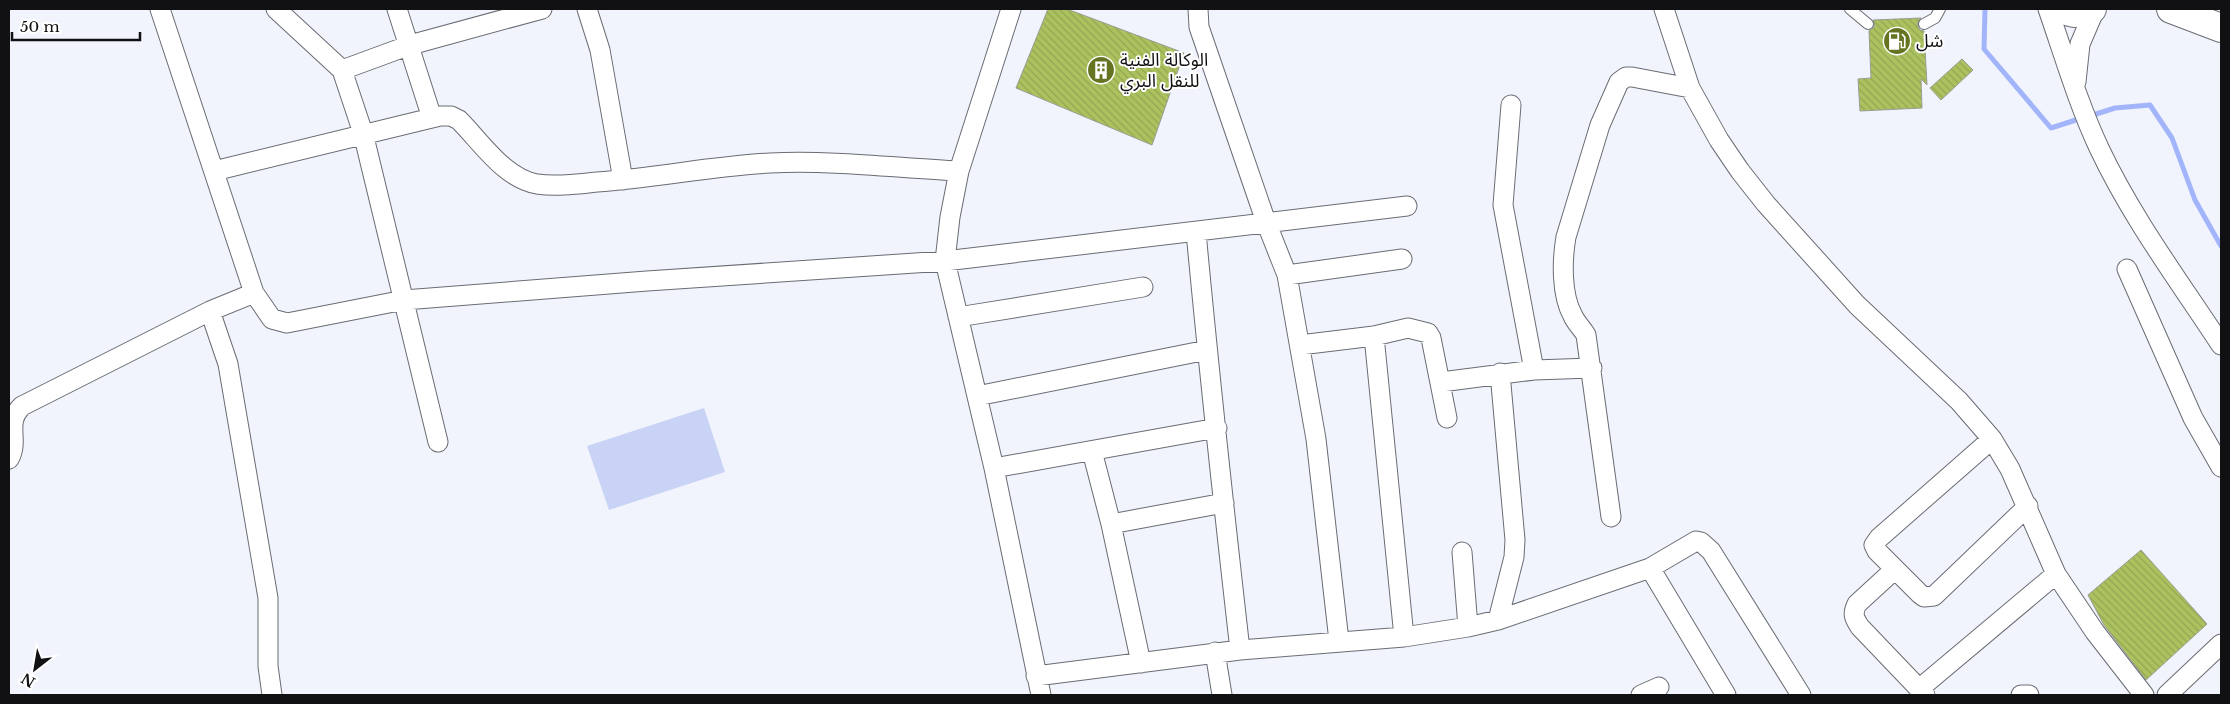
<svg xmlns="http://www.w3.org/2000/svg" width="2230" height="704" font-family="'Libre Baskerville','Noto Sans Arabic',serif">
<defs>
<pattern id="building-back-hatch" width="6" height="6" patternUnits="userSpaceOnUse" patternTransform="scale(1.25)"><rect width="6" height="6" fill="#acc25f"/><path d="M-1 5l2 2M0 0l6 6M5-1l2 2" fill="none" stroke="#93a652"/></pattern>
</defs>
<rect width="100%" height="100%" fill="#f1f4fc"/>
<path fill="#c8d3f5" d="M 704,408 L 725,472 L 609,510 L 587,446 Z"/>
<g fill="none" stroke-linecap="round" stroke-linejoin="round">
<path stroke="#a2b5fb" stroke-width="5" d="M 1985,9 L 1984,49 L 2051,128 L 2082,118
M 2090,116 L 2115,108 L 2150,105 L 2172,138 L 2195,200 L 2221,246"/>
</g>
<path fill="url(#building-back-hatch)" stroke="#9a9c94" d="M 1048,9 L 1067,9 L 1184,53 L 1152,145 L 1016,88 Z
M 1921,18 L 1917,24 L 1920,30 L 1924,31 L 1927,85 L 1921,79 L 1922,108 L 1860,111 L 1858,79 L 1871,78 L 1869,31 L 1875,26 L 1873,20 Z
M 1962,59 L 1973,70 L 1941,100 L 1930,88 Z
M 2141,550 L 2207,624 L 2146,680 L 2104,625 L 2088,595 Z"/>
<g fill="none" stroke-linecap="round" stroke-linejoin="round">
<g stroke="#6a6c73" stroke-width="12">
<path id="service" d="M 1850,9 L 1868,24
M 1924,24 L 1935,18 L 1940,9"/>
</g>
<g stroke="#6a6c73" stroke-width="21">
<path id="minor" d="M 276,9 L 342,70 L 363,133 L 438,442
M 397,9 L 432,118
M 587,9 L 600,50 L 623,180
M 1011,9 L 959,171 L 950,217 L 945,261 L 994,468 L 1041,695
M 1198,9 L 1199,27 L 1266,222 L 1287,275 L 1316,439 L 1339,641
M 1664,9 L 1690,88 L 1719,140 L 1740,171 L 1766,204 L 1857,305 L 1959,401 L 1992,439 L 2010,469 L 2056,574 L 2095,632 L 2144,695
M 2048,9 C 2064,55 2078,103 2099,148 C 2132,218 2179,281 2221,345
M 342,70 L 410,45 L 542,9
M 2076,82 L 2080,44 L 2095,9
M 1511,105 L 1503,205 L 1534,370
M 214,171 L 440,116 L 451,116 L 459,120 C 481,142 504,178 537,184 C 557,187 578,184 597,182 C 655,178 712,166 770,163 C 833,160 897,168 959,171
M 1196,232 C 1209,371 1224,510 1240,650
M 2127,269 L 2193,418 L 2221,467
M 1287,275 L 1402,259
M 254,293 L 272,319 L 287,323 L 404,300 L 647,281 L 945,261 L 1407,206
M 210,311 L 228,364 L 268,598 L 268,666 L 272,695
M 958,317 L 1143,287
M 1374,336 L 1404,637
M 1300,345 L 1374,336 L 1408,328 L 1428,333 L 1431,338 L 1447,418
M 1441,382 L 1534,370 L 1592,368
M 977,396 L 1207,350
M 1992,439 L 1879,538 L 1874,545 L 1877,551 L 1920,594 L 1924,597 L 1934,596 L 2028,506
M 1092,451 L 1111,524 L 1141,663
M 9,459 C 20,440 4,423 22,406 L 210,311 L 254,293 L 160,9
M 994,468 L 1217,428
M 1611,517 L 1586,335 C 1582,328 1576,323 1573,316 C 1561,295 1562,260 1566,237 L 1600,125 L 1619,82 L 1626,77 L 1632,77 L 1690,88
M 1111,524 L 1224,503
M 1462,552 L 1468,627
M 1650,568 L 1726,695
M 1894,570 L 1857,604 C 1852,614 1854,618 1860,627 L 1925,695
M 1498,620 L 1514,557 L 1515,540 L 1500,373
M 1215,652 L 1222,695
M 1036,676 L 1240,650 L 1404,637 L 1468,627 L 1498,620 L 1650,568 L 1696,541 L 1701,542 L 1711,551 L 1801,695
M 1919,689 L 2056,574
M 1641,695 L 1659,687
M 2021,695 L 2029,695
M 2167,695 L 2221,644"/>
</g>
<g stroke="#6a6c73" stroke-width="30">
<path id="primary" d="M 2058,9 L 2074,13 L 2092,9
M 2171,9 L 2221,28"/>
</g>
<use href="#service" stroke="#fff" stroke-width="10"/>
<use href="#minor" stroke="#fff" stroke-width="19"/>
<use href="#primary" stroke="#fff" stroke-width="28"/>
</g>
<defs>
<g id="fuel-disc" transform="scale(1.4375)"><circle r="9.5" fill="#647421" stroke="#fff"/><path d="M-5.5-6h7V0h2V4h1.3V-2.5L3-4.5l.8-.8L6-3V5H2.5V1h-1V6h-7ZM-4.2-4.7v3.2H.2V-4.7Z" fill="#fff"/></g>
<g id="building-disc" transform="scale(1.4375)"><circle r="9.5" fill="#647421" stroke="#fff"/><path d="M-4-6H4V6H1V3H-1V6H-4ZM-2.5-4.3h1.7v1.8h-1.7ZM.8-4.3h1.7v1.8H.8ZM-2.5-1h1.7V.8h-1.7ZM.8-1h1.7V.8H.8Z" fill="#fff"/></g>
</defs>
<g fill-rule="evenodd">
<use href="#fuel-disc" x="1897" y="41"/>
<use href="#building-disc" x="1101" y="70"/>
</g>
<g text-anchor="middle" dominant-baseline="central" stroke-width="4" stroke-linejoin="round" paint-order="stroke">
<g font-size="18" fill="#111114" stroke="#fff" text-anchor="start">
<text x="1916" y="41">شل</text>
<text x="1120" y="60">الوكالة الفنية<tspan x="1120" dy="21">للنقل البري</tspan></text>
</g>
</g>
<rect width="2230" height="704" fill="none" stroke="#111114" stroke-width="20"/>
<g transform="translate(35 669) rotate(211)" stroke="#ffffff" stroke-width="4" paint-order="stroke">
<path d="M0-4L9 19L0 12L-9 19Z" fill="#111114"/>
<text y="-8" font-size="14" font-weight="bold" text-anchor="middle" fill="#111114">N</text>
</g>
<path d="M12 32v8h128v-8" fill="none" stroke="#111114" stroke-width="2.5"/>
<text x="20" y="32" font-size="15" fill="#111114" stroke="#ffffff" stroke-width="4" paint-order="stroke">50 m</text>
</svg>
